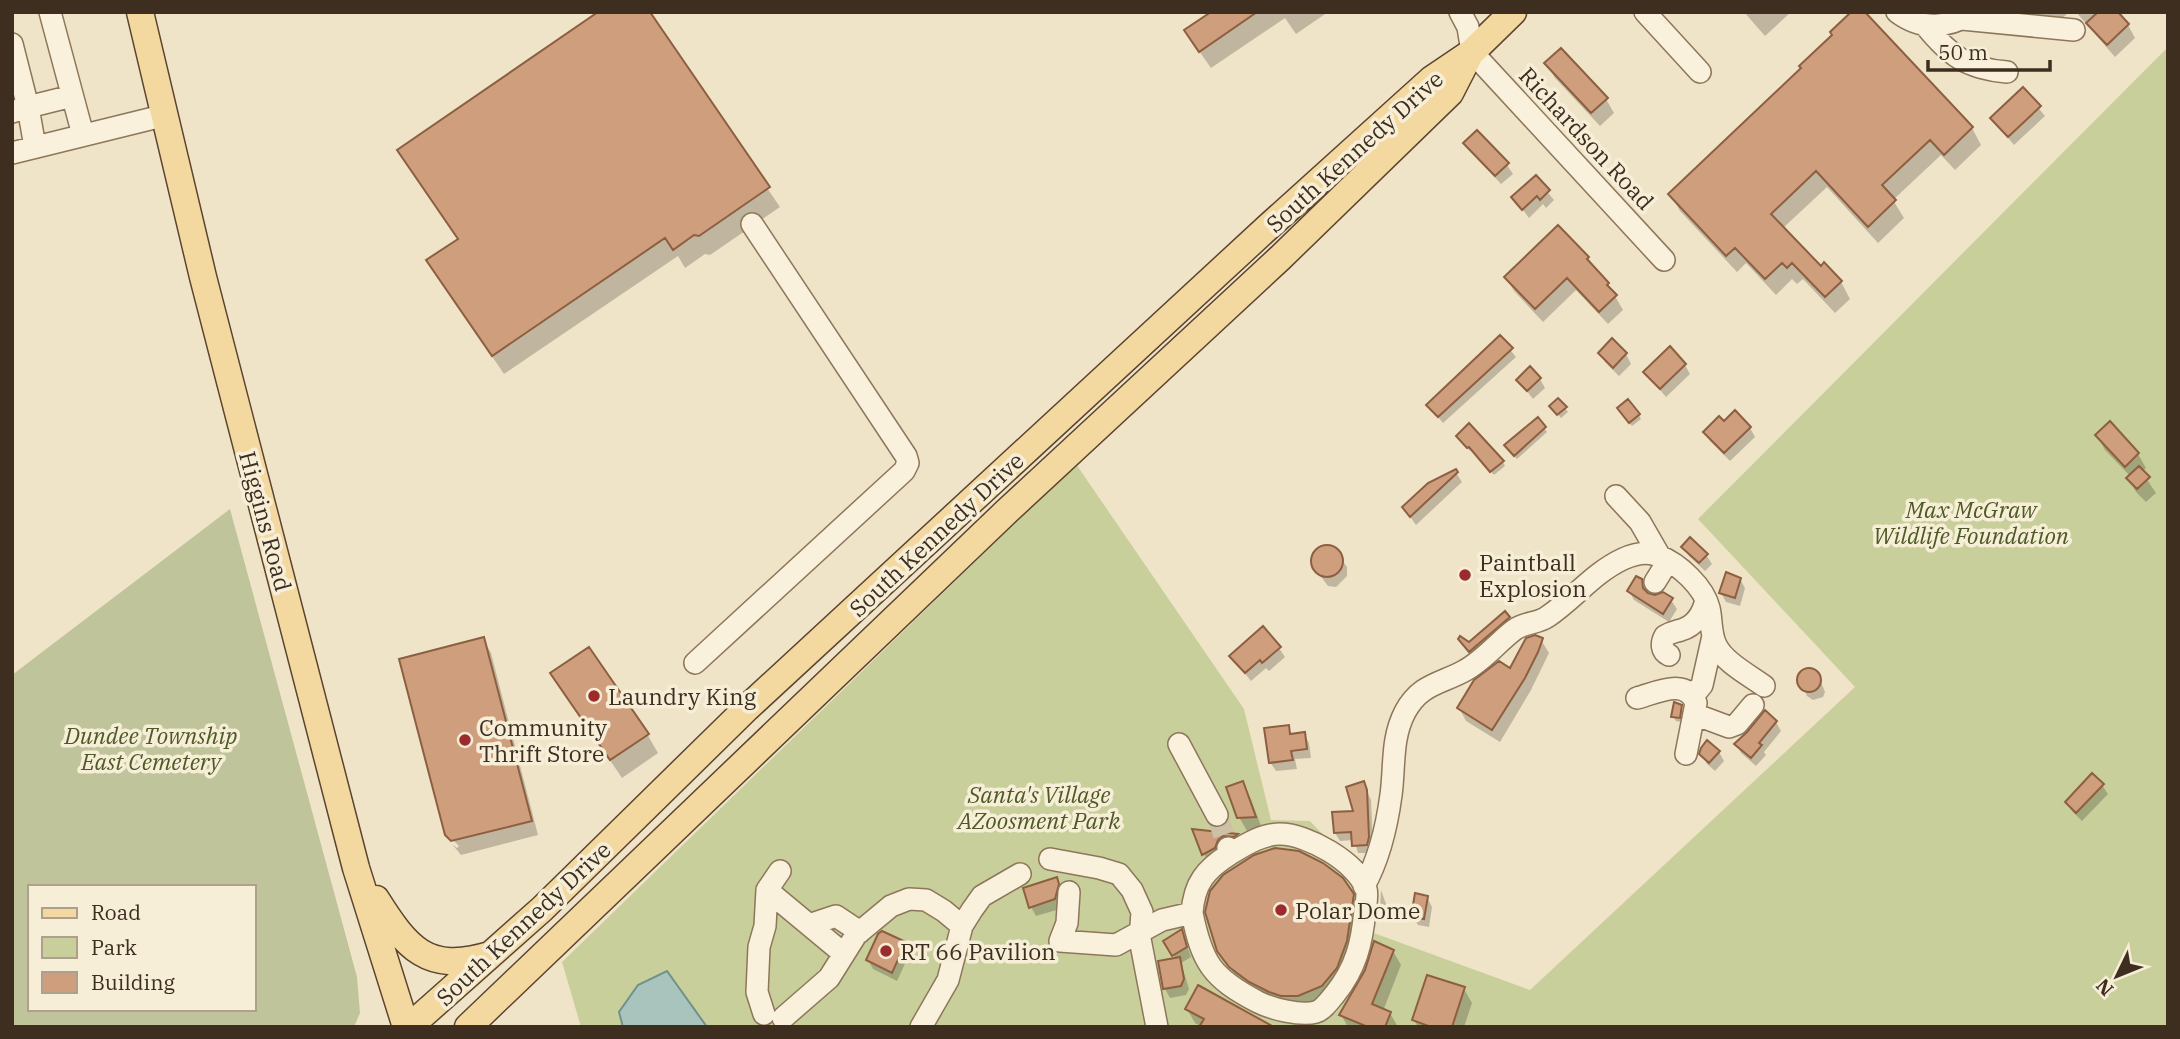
<svg xmlns="http://www.w3.org/2000/svg" width="2180" height="1039" font-family="'IBM Plex Serif',serif">
<rect width="100%" height="100%" fill="#f0e4c8"/>
<path fill="#c9cf9b" d="M 2168,47 L 2168,1027 L 581,1027 L 562,962 L 1076,464 L 1244,709 L 1271,820 L 1310,821 L 1359,873 L 1371,932 L 1530,990 L 1855,687 L 1698,519 Z"/>
<path fill="#bfc49a" fill-rule="evenodd" d="M 230,509 L 357,977 L 360,1013 L 354,1027 L 12,1027 L 12,675 ZM 30,887 L 254,887 L 254,1009 L 30,1009 Z"/>
<path fill="#a9c4bc" stroke="#6f938a" stroke-width="2" d="M 667,971 L 707,1027 L 623,1027 L 619,1012 L 638,985 Z"/>
<path fill="#0003" d="M 648,12 L 780,207 L 710,255 L 705,254 L 685,268 L 678,256 L 504,374 L 440,280 L 459,240 L 399,150 Z
M 1214,12 L 1328,12 L 1296,34 L 1285,18 L 1211,68 L 1197,48 Z
M 1744,12 L 1791,12 L 1765,36 Z
M 2030,12 L 2069,12 L 2054,26 L 2042,25 Z
M 2076,12 L 2116,12 L 2128,25 L 2135,38 L 2115,57 Z
M 1547,64 L 1606,99 L 1614,113 L 1600,126 L 1555,78 Z
M 2023,89 L 2045,116 L 2014,145 L 1992,118 Z
M 1972,128 L 1981,145 L 1955,170 L 1941,155 L 1893,200 L 1904,218 L 1878,243 L 1827,187 L 1782,229 L 1821,268 L 1841,282 L 1850,299 L 1835,313 L 1803,279 L 1797,284 L 1792,279 L 1776,295 L 1746,263 L 1737,272 L 1680,211 L 1670,194 Z
M 1477,132 L 1507,165 L 1513,174 L 1501,184 L 1471,152 L 1465,143 Z
M 1535,177 L 1554,200 L 1546,208 L 1543,204 L 1529,218 L 1513,197 Z
M 1558,228 L 1588,258 L 1595,270 L 1608,284 L 1623,310 L 1608,324 L 1576,290 L 1543,322 L 1514,291 L 1506,277 Z
M 1500,337 L 1516,357 L 1443,423 L 1428,405 Z
M 1612,341 L 1626,354 L 1631,364 L 1619,376 L 1605,362 L 1600,353 Z
M 1685,365 L 1690,374 L 1666,397 L 1645,372 Z
M 1540,379 L 1545,388 L 1533,399 L 1518,380 Z
M 1565,408 L 1568,412 L 1561,418 L 1554,410 Z
M 1621,413 L 1639,415 L 1641,419 L 1632,426 Z
M 1724,423 L 1750,428 L 1755,437 L 1730,461 L 1710,441 L 1705,432 Z
M 2110,424 L 2138,454 L 2146,468 L 2142,472 L 2156,493 L 2146,502 L 2136,492 L 2128,478 L 2130,476 L 2105,450 L 2097,435 Z
M 1544,428 L 1547,432 L 1517,459 L 1508,450 Z
M 1460,440 L 1503,462 L 1505,466 L 1494,475 L 1472,449 L 1470,451 Z
M 1455,471 L 1462,482 L 1416,525 L 1404,508 Z
M 1322,546 L 1332,546 L 1347,567 L 1347,576 L 1336,587 L 1328,586 L 1312,565 L 1312,555 Z
M 1683,547 L 1706,555 L 1712,564 L 1705,571 L 1689,556 Z
M 1740,579 L 1745,588 L 1740,606 L 1726,602 L 1721,593 Z
M 1641,581 L 1647,594 L 1671,600 L 1677,609 L 1669,622 L 1634,600 L 1629,591 Z
M 1509,618 L 1514,627 L 1475,660 L 1460,639 L 1469,644 Z
M 483,639 L 491,653 L 538,835 L 461,855 L 452,844 L 457,848 L 459,846 L 450,837 L 450,840 L 446,835 Z
M 1541,640 L 1549,653 L 1531,690 L 1500,742 L 1466,721 L 1459,708 L 1510,670 Z
M 1279,648 L 1285,657 L 1269,671 L 1266,668 L 1251,681 L 1231,656 Z
M 1812,670 L 1818,675 L 1825,692 L 1823,697 L 1813,700 L 1807,696 L 1799,678 L 1804,671 Z
M 552,674 L 647,734 L 658,753 L 622,778 Z
M 1681,706 L 1683,711 L 1681,722 L 1676,721 L 1673,717 Z
M 1776,722 L 1781,731 L 1764,752 L 1766,755 L 1756,766 L 1741,753 L 1736,744 Z
M 1288,727 L 1292,735 L 1304,734 L 1309,743 L 1311,758 L 1295,759 L 1297,769 L 1276,771 L 1270,762 Z
M 1719,752 L 1724,761 L 1715,771 L 1707,764 L 1701,754 Z
M 1242,783 L 1250,797 L 1263,831 L 1247,831 L 1239,817 Z
M 1363,783 L 1371,800 L 1373,846 L 1371,853 L 1358,853 L 1354,840 L 1340,841 L 1335,833 L 1356,813 Z
M 2102,785 L 2108,794 L 2082,821 L 2072,811 L 2067,802 Z
M 1194,831 L 1237,836 L 1245,849 L 1211,869 Z
M 1056,879 L 1061,888 L 1060,909 L 1036,916 L 1031,907 Z
M 1381,890 L 1390,915 L 1386,916 L 1380,907 Z
M 1352,895 L 1364,915 L 1347,988 L 1309,1014 L 1242,986 L 1218,950 Z
M 1427,897 L 1432,907 L 1429,927 L 1418,925 L 1413,916 Z
M 1182,932 L 1191,957 L 1181,963 L 1189,989 L 1186,995 L 1170,998 L 1165,989 L 1160,963 L 1176,959 L 1165,942 Z
M 905,943 L 910,953 L 897,981 L 873,969 L 868,960 Z
M 1393,951 L 1401,965 L 1383,1011 L 1390,1013 L 1398,1027 L 1348,1027 L 1341,1015 Z
M 1464,989 L 1472,1003 L 1464,1027 L 1418,1027 L 1414,1020 Z
M 1187,1009 L 1269,1027 L 1202,1027 L 1195,1023 Z"/>
<path fill="#cf9f7d" stroke="#8d5f41" stroke-width="2" d="M 598,12 L 650,12 L 770,187 L 699,236 L 694,235 L 673,250 L 665,238 L 492,356 L 426,260 L 458,239 L 397,150 Z
M 1211,12 L 1257,12 L 1199,52 L 1184,30 Z
M 1851,12 L 1865,12 L 1973,127 L 1944,155 L 1930,140 L 1882,185 L 1896,200 L 1868,227 L 1816,171 L 1771,214 L 1821,266 L 1824,262 L 1842,281 L 1825,297 L 1792,263 L 1787,268 L 1782,263 L 1765,279 L 1735,248 L 1726,256 L 1668,194 L 1801,68 L 1799,66 L 1832,35 L 1830,32 Z
M 2098,12 L 2118,12 L 2129,24 L 2107,45 L 2086,23 Z
M 1561,48 L 1608,98 L 1591,113 L 1544,63 Z
M 2023,87 L 2041,106 L 2008,137 L 1990,118 Z
M 1477,130 L 1509,163 L 1495,176 L 1463,143 Z
M 1536,175 L 1550,190 L 1540,200 L 1537,196 L 1522,210 L 1511,197 Z
M 1558,225 L 1589,257 L 1587,259 L 1609,283 L 1607,285 L 1617,295 L 1599,312 L 1567,278 L 1535,309 L 1504,277 Z
M 1500,335 L 1513,348 L 1438,417 L 1426,405 Z
M 1612,338 L 1627,353 L 1613,368 L 1598,353 Z
M 1670,346 L 1686,364 L 1660,389 L 1643,372 Z
M 1530,366 L 1541,378 L 1527,391 L 1516,380 Z
M 1558,398 L 1567,407 L 1557,415 L 1549,406 Z
M 1628,399 L 1640,414 L 1629,423 L 1617,408 Z
M 1735,410 L 1751,427 L 1724,453 L 1703,432 L 1719,416 L 1724,421 Z
M 1538,417 L 1546,427 L 1514,456 L 1504,445 Z
M 2110,421 L 2139,453 L 2125,467 L 2095,435 Z
M 1469,423 L 1504,461 L 1490,472 L 1469,447 L 1467,448 L 1456,436 Z
M 2139,466 L 2150,477 L 2137,489 L 2126,478 Z
M 1456,469 L 1458,472 L 1410,517 L 1402,507 L 1428,483 Z
M 1690,537 L 1708,554 L 1699,563 L 1681,547 Z
M1311 561a16 16 0 1 1 32 0a16 16 0 1 1-32 0Z
M 1726,572 L 1741,578 L 1735,598 L 1719,593 Z
M 1636,576 L 1642,579 L 1643,588 L 1648,593 L 1655,595 L 1663,592 L 1673,598 L 1663,614 L 1627,591 Z
M 1505,611 L 1510,617 L 1469,652 L 1458,639 L 1460,636 L 1469,642 Z
M 1263,626 L 1281,647 L 1262,663 L 1260,660 L 1245,673 L 1229,656 Z
M 1535,635 L 1543,638 L 1538,652 L 1525,678 L 1492,730 L 1457,708 L 1474,680 L 1499,661 L 1510,668 L 1526,638 Z
M 484,637 L 532,821 L 451,841 L 445,835 L 399,659 Z
M 589,647 L 649,734 L 610,760 L 550,673 Z
M1797 680a12 12 0 1 1 24 0a12 12 0 1 1-24 0Z
M 1674,702 L 1682,705 L 1680,718 L 1671,717 Z
M 1765,710 L 1777,721 L 1759,743 L 1762,745 L 1751,758 L 1734,744 L 1747,732 Z
M 1289,725 L 1290,734 L 1305,732 L 1307,749 L 1291,751 L 1293,760 L 1269,763 L 1264,728 Z
M 1707,740 L 1720,751 L 1709,763 L 1699,754 L 1701,748 Z
M 2092,773 L 2104,784 L 2076,813 L 2065,802 Z
M 1243,781 L 1256,817 L 1237,818 L 1226,787 Z
M 1364,781 L 1367,790 L 1369,837 L 1367,845 L 1352,846 L 1351,832 L 1334,833 L 1332,812 L 1353,811 L 1346,787 Z
M 1192,829 L 1238,834 L 1234,837 L 1223,836 L 1218,840 L 1215,848 L 1202,855 Z
M 1275,848 L 1299,851 L 1323,863 L 1343,878 L 1354,894 L 1347,941 L 1337,968 L 1322,986 L 1298,996 L 1281,996 L 1269,992 L 1249,982 L 1229,967 L 1217,951 L 1205,912 L 1210,891 L 1223,875 L 1254,855 Z
M 1057,877 L 1059,884 L 1055,899 L 1029,908 L 1023,888 Z
M 1415,893 L 1428,896 L 1424,919 L 1411,917 Z
M 1182,929 L 1187,947 L 1172,956 L 1163,941 Z
M 882,931 L 906,942 L 892,973 L 866,960 L 878,934 Z
M 1374,941 L 1394,950 L 1372,1004 L 1391,1012 L 1385,1027 L 1368,1027 L 1339,1015 L 1365,970 Z
M 1180,957 L 1184,979 L 1181,986 L 1163,989 L 1158,961 Z
M 1427,975 L 1465,987 L 1452,1027 L 1431,1027 L 1412,1020 Z
M 1198,985 L 1274,1027 L 1199,1027 L 1204,1019 L 1185,1009 Z"/>
<g fill="none" stroke-linecap="round" stroke-linejoin="round">
<path stroke="#ccc0a6" stroke-width="21" stroke-dasharray="21 10" stroke-linecap="butt" d="M 1217,815 L 1228,848"/>
<g stroke="#8d765c" stroke-width="24">
<path id="minor" d="M 50,12 L 83,135
M 1460,12 L 1468,27 L 1472,52 L 1664,260
M 1645,12 L 1700,72
M 1897,12 C 1922,31 1947,28 1973,13
M 1962,19 L 2074,30
M 1925,25 C 1949,55 1967,69 2007,72
M 12,44 L 28,107 L 12,112
M 35,147 L 28,107 L 72,96
M 12,153 L 166,115
M 1616,496 L 1640,522 L 1659,555
M 1655,582 L 1668,561
M 1669,655 C 1661,651 1661,643 1665,636 C 1671,632 1675,632 1681,630 C 1695,626 1703,613 1706,600
M 695,663 L 904,471 L 908,463 L 906,456 L 752,224
M 1693,696 L 1702,685 L 1713,636
M 1637,698 C 1656,693 1686,677 1696,703 L 1686,754
M 1694,714 L 1729,727 L 1737,724 L 1753,705
M 1179,744 L 1217,815
M 1050,859 L 1099,868 L 1119,874 L 1132,890 L 1142,912 L 1140,939 L 1157,1027
M 1364,886 C 1379,859 1387,825 1391,795 C 1395,766 1391,739 1405,712 C 1420,684 1440,684 1464,671 C 1483,661 1497,643 1514,630 C 1524,622 1537,624 1547,617 C 1574,599 1593,573 1623,559 C 1634,554 1648,551 1659,556 C 1679,564 1704,587 1709,608 C 1712,620 1710,633 1716,645 C 1724,662 1749,675 1764,686
M 767,890 L 844,954
M 1069,892 L 1067,923 L 1060,941 L 1116,945 L 1162,920 L 1192,913 C 1194,883 1206,869 1230,854 L 1228,848
M 1192,913 C 1202,963 1212,978 1258,1002 C 1272,1009 1300,1016 1316,1012 C 1323,1010 1330,1000 1335,994 C 1356,968 1362,943 1365,910 C 1366,904 1368,894 1366,889 C 1357,862 1307,834 1280,834 C 1262,834 1245,845 1230,854
M 809,925 L 836,916 L 860,932
M 764,1014 L 757,992 L 759,947 L 765,926 L 767,890 L 780,871
M 783,1018 L 829,978 L 856,935 L 891,906 L 909,899 L 926,900 L 944,911 L 962,926
M 921,1027 L 948,980 L 962,926 L 972,910 L 982,896 L 1020,874"/>
</g>
<g stroke="#5b4430" stroke-width="29">
<path id="major" d="M 140,12 L 203,277 L 356,868 L 406,1027
M 376,899 C 407,948 427,974 490,955
M 409,1027 L 542,909 L 747,708 L 1268,227 L 1432,79 L 1472,52 L 1513,12
M 468,1027 L 1006,512 L 1280,258 L 1450,93 L 1469,56"/>
</g>
<use href="#minor" stroke="#faf1dc" stroke-width="21"/>
<use href="#major" stroke="#f3d9a0" stroke-width="26"/>
</g>
<g fill="#9e2a2b" stroke="#f7eed8" stroke-width="2.5">
<circle cx="1465" cy="575" r="7"/>
<circle cx="594" cy="696" r="7"/>
<circle cx="465" cy="740" r="7"/>
<circle cx="1281" cy="910" r="7"/>
<circle cx="886" cy="951" r="7"/>
</g>
<g text-anchor="middle" dominant-baseline="central" stroke-width="7" stroke-linejoin="round" paint-order="stroke">
<g font-size="23" fill="#3d2e20" stroke="#f7eed8">
<text transform="translate(1587 138) rotate(47)">Richardson Road</text>
<text transform="translate(1354 151) rotate(-42)">South Kennedy Drive</text>
<text transform="translate(266 521) rotate(75)">Higgins Road</text>
<text transform="translate(936 534) rotate(-43)">South Kennedy Drive</text>
<text transform="translate(523 923) rotate(-43)">South Kennedy Drive</text>
</g>
<g font-size="23" font-style="italic" fill="#4d5a26" stroke="#f7eed8">
<text x="1971" y="509">Max McGraw<tspan x="1971" dy="26">Wildlife Foundation</tspan></text>
<text x="151" y="735">Dundee Township<tspan x="151" dy="26">East Cemetery</tspan></text>
<text x="1039" y="794">Santa's Village<tspan x="1039" dy="26">AZoosment Park</tspan></text>
</g>
<g font-size="23" fill="#3d2e20" stroke="#f7eed8" text-anchor="start">
<text x="1479" y="562">Paintball<tspan x="1479" dy="26">Explosion</tspan></text>
<text x="608" y="696">Laundry King</text>
<text x="479" y="727">Community<tspan x="479" dy="26">Thrift Store</tspan></text>
<text x="1295" y="910">Polar Dome</text>
<text x="900" y="951">RT 66 Pavilion</text>
</g>
</g>
<rect width="2180" height="1039" fill="none" stroke="#3d2e20" stroke-width="28"/>
<rect x="28" y="885" width="228" height="126" fill="#f7eed8" stroke="#ada18e" stroke-width="2"/>
<rect x="42" y="908" width="35" height="10" fill="#f3d9a0" stroke="#ada18e" stroke-width="2"/>
<text x="91" y="920" font-size="21" fill="#3d2e20">Road</text>
<rect x="42" y="937" width="35" height="21" fill="#c9cf9b" stroke="#ada18e" stroke-width="2"/>
<text x="91" y="955" font-size="21" fill="#3d2e20">Park</text>
<rect x="42" y="972" width="35" height="21" fill="#cf9f7d" stroke="#ada18e" stroke-width="2"/>
<text x="91" y="990" font-size="21" fill="#3d2e20">Building</text>
<g transform="translate(2117 976) rotate(227)" stroke="#f7eed8" stroke-width="5" paint-order="stroke">
<path d="M0-5L12 26L0 18L-12 26Z" fill="#3d2e20"/>
<text y="-10" font-size="19" font-weight="bold" text-anchor="middle" fill="#3d2e20">N</text>
</g>
<path d="M1928 60v10h122v-10" fill="none" stroke="#3d2e20" stroke-width="3.5"/>
<text x="1938" y="60" font-size="21" fill="#3d2e20" stroke="#f7eed8" stroke-width="5" paint-order="stroke">50 m</text>
</svg>
